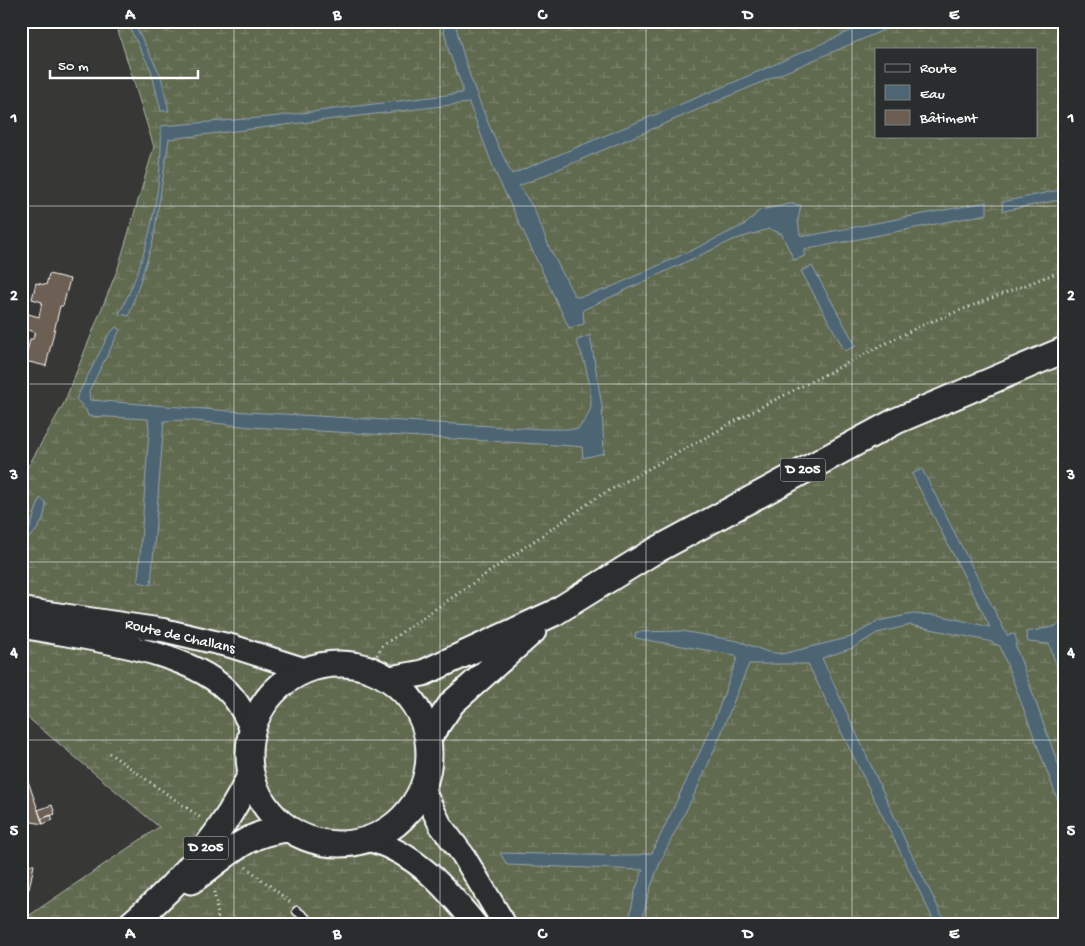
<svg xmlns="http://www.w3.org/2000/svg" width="1085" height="946" font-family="'Gochi Hand',sans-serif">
<defs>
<pattern id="wetland-marsh" width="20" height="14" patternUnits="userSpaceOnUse" patternTransform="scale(1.25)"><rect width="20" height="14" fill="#616a50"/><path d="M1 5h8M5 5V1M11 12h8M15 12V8" fill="none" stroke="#79806a"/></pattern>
</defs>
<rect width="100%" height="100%" fill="#373735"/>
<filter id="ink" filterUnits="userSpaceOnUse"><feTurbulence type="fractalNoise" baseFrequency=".02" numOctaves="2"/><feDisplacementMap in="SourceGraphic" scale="10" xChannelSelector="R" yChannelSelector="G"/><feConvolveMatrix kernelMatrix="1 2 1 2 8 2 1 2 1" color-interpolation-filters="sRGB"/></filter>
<g filter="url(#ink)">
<path fill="url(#wetland-marsh)" stroke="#b0b4a8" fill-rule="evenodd" d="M 115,21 L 1064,21 L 1064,925 L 21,925 L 21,921 L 159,827 L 21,712 L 21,479 L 64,403 L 118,268 L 154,147 ZM 876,49 L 1036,49 L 1036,136 L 876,136 Z"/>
<path fill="#4e6573" stroke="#95a3ab" d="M 126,21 L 133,21 L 161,76 L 169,111 L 161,111 L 151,70 Z
M 442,21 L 455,21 C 465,71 489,129 512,174 L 732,83 L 873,21 L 905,21 L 519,186 L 534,209 L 550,249 L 574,295 L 579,297 L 607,289 L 688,252 L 746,224 L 760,210 L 790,204 L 801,205 L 798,220 L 800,235 L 807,236 L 987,202 L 987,214 L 803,250 L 805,256 L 794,260 L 781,233 L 769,229 L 733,240 L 583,310 L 584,324 L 569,328 L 495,172 L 469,103 L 442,106 L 169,139 L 153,241 L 129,316 L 119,314 C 148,259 163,189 161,126 L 270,117 L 462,93 L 462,86 L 449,52 Z
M 1064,189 L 1064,199 L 1003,211 L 1002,202 Z
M 812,266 L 856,346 L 845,351 L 801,271 Z
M 116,327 L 120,330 L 89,391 L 90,400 L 230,411 L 543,429 L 578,429 C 584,422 590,414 591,405 C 592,388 584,355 576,341 L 590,335 L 602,406 L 604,453 L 583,458 L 582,447 L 573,446 L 251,427 L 185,420 L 164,421 L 151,585 L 138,582 L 149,430 L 148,419 L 88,416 L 86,410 L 76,399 L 109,334 Z
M 922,469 L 1007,635 L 1015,634 L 1017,643 L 1015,644 L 1064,781 L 1064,817 L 1000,646 L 988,641 L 911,625 L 877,633 L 853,648 L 822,658 L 910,851 L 947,925 L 936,925 L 808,664 L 749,664 C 731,706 716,750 696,791 C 675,834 648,876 642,925 L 628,925 L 635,891 L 643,870 L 507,865 L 500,853 L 629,856 L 652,853 L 713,724 L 737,658 L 735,655 L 635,638 L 636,632 L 682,631 L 738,641 L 768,652 L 782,654 L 851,637 L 878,621 L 912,614 L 938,615 L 990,627 L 912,474 Z
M 40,498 L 46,503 C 45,519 39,531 26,540 Z
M 1064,621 L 1064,640 L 1062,641 L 1064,688 L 1049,644 L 1028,642 L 1026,632 L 1053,627 Z"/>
<path fill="#6c5e52" stroke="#fff" d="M 49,274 L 70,279 L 63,306 L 60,306 L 46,366 L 25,361 L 30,339 L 33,339 L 35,332 L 21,328 L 21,312 L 39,317 L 42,302 L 32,299 L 36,283 L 46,285 Z
M 21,764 L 22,764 L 43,824 L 21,820 Z
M 52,805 L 55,814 L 41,819 L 38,810 Z
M 51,815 L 53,820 L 43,824 L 41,819 Z
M 21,863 L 34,865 L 29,889 L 21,887 Z"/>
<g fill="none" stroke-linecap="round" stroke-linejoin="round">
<g stroke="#fff" stroke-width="11">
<path id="service" d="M 297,911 L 314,925"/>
</g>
<g stroke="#fff" stroke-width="26">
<path id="secondary" d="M 21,609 L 163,630 L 231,646 L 306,670
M 21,626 C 80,639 194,648 233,697 C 241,707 247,719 252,731
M 423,790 L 441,826 L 463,855 L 505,925
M 370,840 C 417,854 446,888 476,925"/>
</g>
<g stroke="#fff" stroke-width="29">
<path id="primary" d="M249 754a90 90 0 1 1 180 0a90 90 0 1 1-180 0Z
M 390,679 L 423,673 L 554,613 L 651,553 L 896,421 L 1064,350
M 428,738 L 452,703 L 533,631
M 191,881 C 227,857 242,833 288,829
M 130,925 C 180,883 224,834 251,774"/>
</g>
<path stroke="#fff" stroke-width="3" stroke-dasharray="1 4" stroke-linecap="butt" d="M 372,664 L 382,646 L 599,496 L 763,406 L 920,326 L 1064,270
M 109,753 L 201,818
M 246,867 L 290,902
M 214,892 L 218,915 L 216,925"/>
<use href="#service" stroke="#2a2d2e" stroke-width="8"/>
<use href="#secondary" stroke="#2a2d2e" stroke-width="22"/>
<use href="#primary" stroke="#2a2d2e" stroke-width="25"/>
</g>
</g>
<path fill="none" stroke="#fff" stroke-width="1" stroke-opacity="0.55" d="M 234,21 L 234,925M 440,21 L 440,925M 646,21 L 646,925M 852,21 L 852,925M 21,206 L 1064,206M 21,384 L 1064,384M 21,562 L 1064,562M 21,740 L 1064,740"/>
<g text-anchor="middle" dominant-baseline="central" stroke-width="5" stroke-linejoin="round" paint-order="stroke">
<g fill="#2a2d2e" stroke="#bfc0c0" stroke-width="1">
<rect x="780.5" y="458.5" width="45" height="23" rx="4"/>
<rect x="183.5" y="836.5" width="45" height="23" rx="4"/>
</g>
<g font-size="14" font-weight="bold" fill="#fff">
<text x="803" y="470">D 205</text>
<text x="206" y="848">D 205</text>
</g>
<g font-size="15" fill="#fff" stroke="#2a2d2e">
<text transform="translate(180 637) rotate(13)">Route de Challans</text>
</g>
</g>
<rect width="1085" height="946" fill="none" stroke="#2a2d2e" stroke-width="55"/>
<rect x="875" y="48" width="162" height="90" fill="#2a2d2e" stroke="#7f8182"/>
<rect x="885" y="64" width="25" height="8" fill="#2a2d2e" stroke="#7f8182"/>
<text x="920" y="72" font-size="15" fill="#ffffff">Route</text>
<rect x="885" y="85" width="25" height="15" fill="#4e6573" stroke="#7f8182"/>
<text x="920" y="98" font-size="15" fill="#ffffff">Eau</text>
<rect x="885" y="110" width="25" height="15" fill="#6c5e52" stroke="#7f8182"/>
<text x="920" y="122" font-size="15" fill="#ffffff">Bâtiment</text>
<path d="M50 70v8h148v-8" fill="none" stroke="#ffffff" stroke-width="2.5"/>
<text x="58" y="70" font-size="15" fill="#ffffff" stroke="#2a2d2e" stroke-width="4" paint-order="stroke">50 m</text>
<rect x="28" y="28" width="1030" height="890" fill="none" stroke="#fff" stroke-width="2"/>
<g font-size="16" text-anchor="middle" font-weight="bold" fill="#fff">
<text x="130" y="19">A</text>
<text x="337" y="19">B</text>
<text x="542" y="19">C</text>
<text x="748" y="19">D</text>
<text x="954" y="19">E</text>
<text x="14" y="122">1</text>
<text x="1071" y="122">1</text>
<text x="14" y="300">2</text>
<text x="1071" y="300">2</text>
<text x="14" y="479">3</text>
<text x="1071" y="479">3</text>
<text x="14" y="657">4</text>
<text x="1071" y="657">4</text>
<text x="14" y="835">5</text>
<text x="1071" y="835">5</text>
<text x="130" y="938">A</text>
<text x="337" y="938">B</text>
<text x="542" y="938">C</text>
<text x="748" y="938">D</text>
<text x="954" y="938">E</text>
</g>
</svg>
